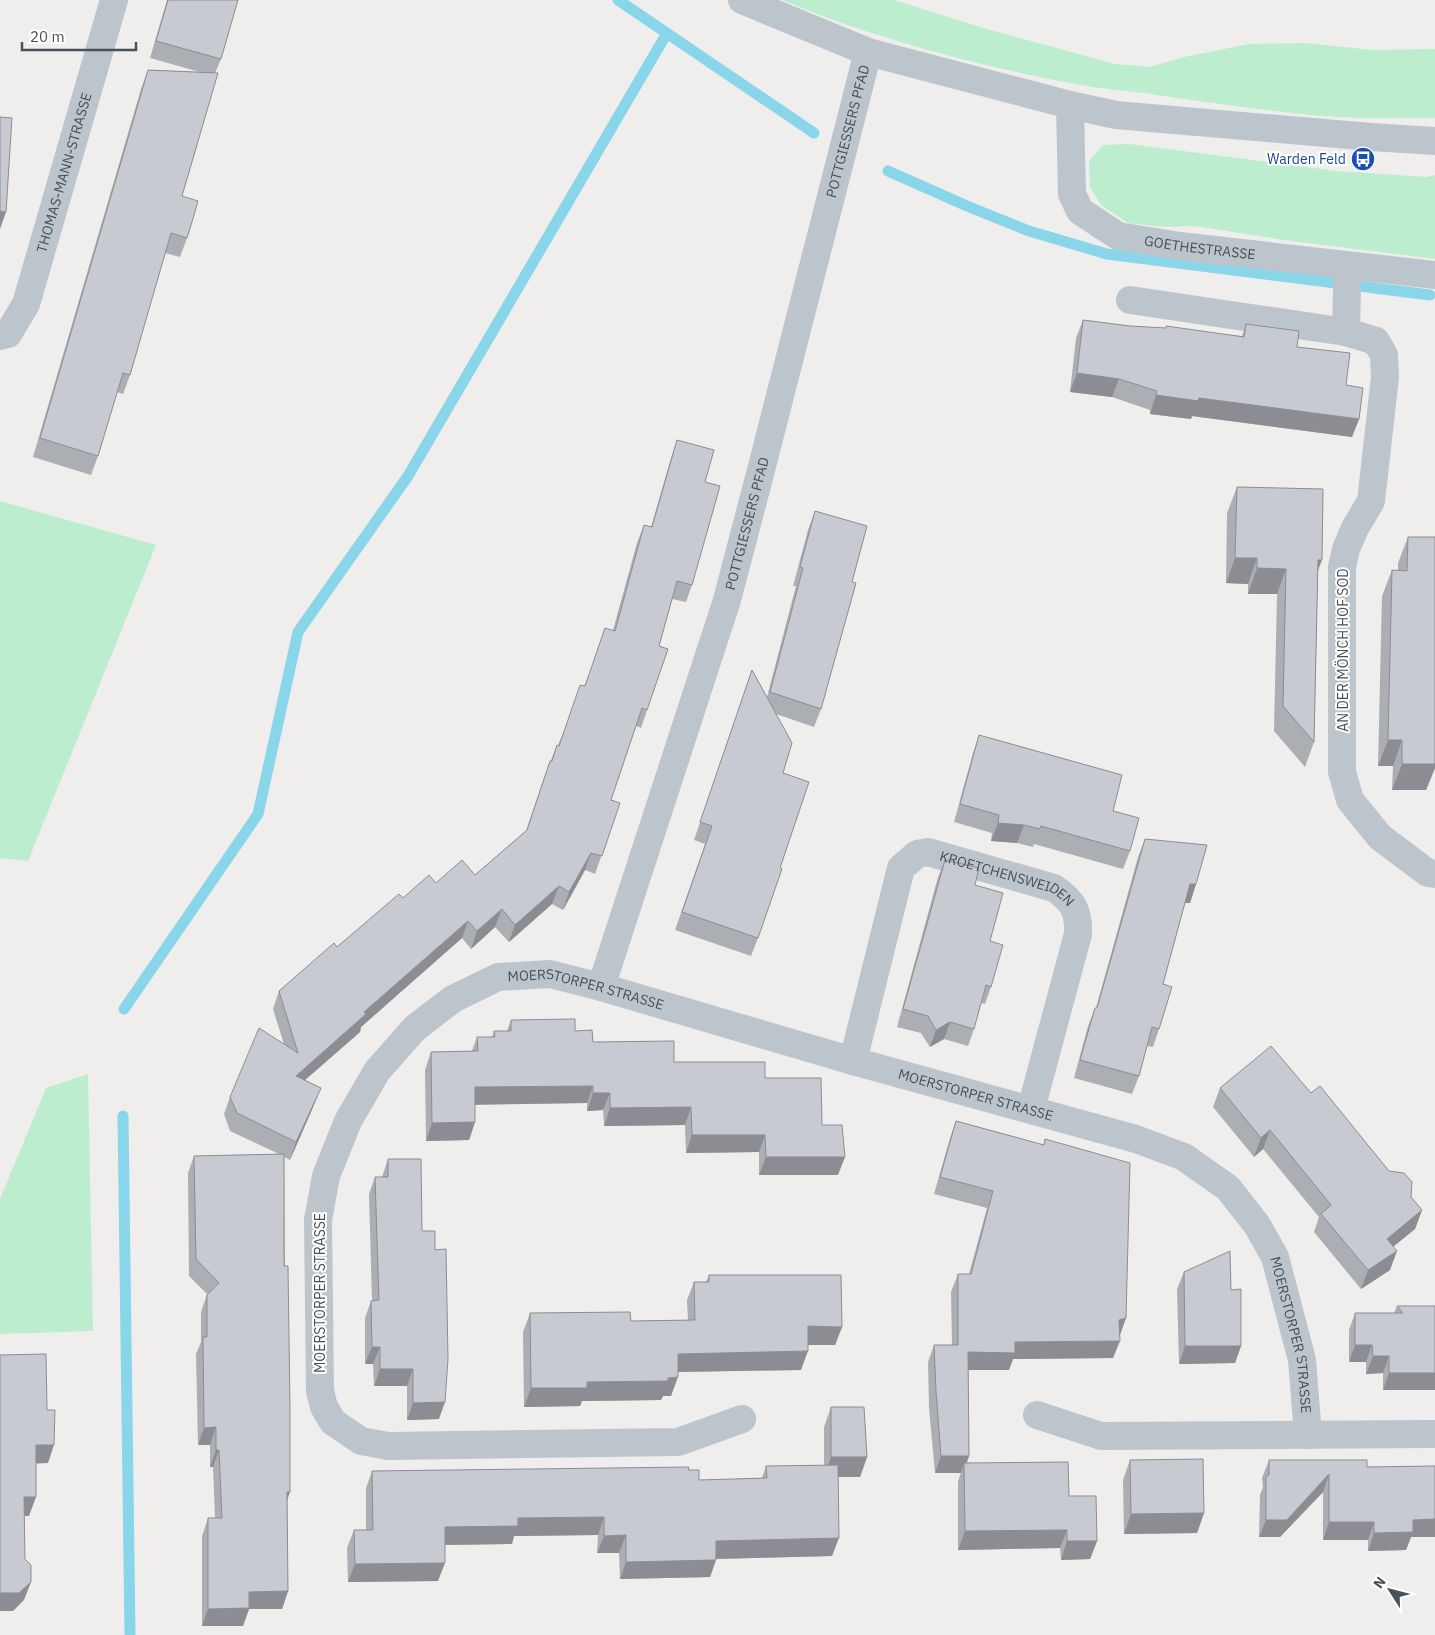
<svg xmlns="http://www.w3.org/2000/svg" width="1435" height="1635" font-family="'IBM Plex Sans',sans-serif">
<rect width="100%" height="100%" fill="#f0eded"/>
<path fill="#bcedcf" d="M 782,0 L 894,0 L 983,28 L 1115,64 L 1150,67 L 1184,57 L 1249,44 L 1306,43 L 1372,50 L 1435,49 L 1435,118 C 1397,118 1359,119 1322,116 C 1267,111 1212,103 1157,95 C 1130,91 1102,89 1075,84 C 975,65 876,39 782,0 Z
M 1129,144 L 1337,171 L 1427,177 L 1435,175 L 1435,259 L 1292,241 L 1194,226 L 1164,227 L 1128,223 L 1101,205 L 1090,187 L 1089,161 L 1103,145 Z
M 0,501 L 156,545 L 28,861 L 0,858 Z
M 88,1074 L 93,1331 L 0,1334 L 0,1199 L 46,1088 Z"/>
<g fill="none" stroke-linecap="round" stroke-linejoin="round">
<path stroke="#89d6ea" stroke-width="11" d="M 618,0 L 814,133
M 888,171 L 967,206 L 1029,231 L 1107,254 L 1430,295
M 124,1009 L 258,814 L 298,632 L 408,476 L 667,33
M 123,1116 L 130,1635"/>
<g stroke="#bcc5cc" stroke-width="28">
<path d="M 742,0 L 868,52 L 1070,105 L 1116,115 L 1371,137 L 1435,141"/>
<path id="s1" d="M 1070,105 L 1072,194 L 1080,211 L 1118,236 L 1180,246 L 1435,275"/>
<path d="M 1349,266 L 1347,286 L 1346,332 L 1376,341 L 1384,355 L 1385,377 L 1371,501 L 1355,528 L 1346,549 L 1342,567 L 1342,772 L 1350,800 L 1380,837 L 1428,873 L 1435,874"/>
<path d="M 1130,300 L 1346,332"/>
<path id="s2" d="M 0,336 L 8,334 L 26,304 L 114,0"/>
<path id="s3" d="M 601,987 L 727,600 L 760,474 L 868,52"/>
<path id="s4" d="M 853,1061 L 901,868 L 917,854 L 928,852 L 1054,888 C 1073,901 1079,911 1078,934 L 1031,1109"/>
<path d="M 1037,1415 L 1101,1436 L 1435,1434"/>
<path id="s5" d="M 742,1419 L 678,1442 L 388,1446 L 361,1441 L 333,1422 L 324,1407 L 320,1391 L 318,1220 L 326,1176 L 348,1121 L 377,1071 L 415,1028 L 453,999 L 498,977 L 550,974 L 601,987 L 853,1061 L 1136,1139 L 1184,1157 L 1228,1188 L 1257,1225 L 1275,1257 L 1302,1360 L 1308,1435"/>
</g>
</g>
<path fill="#abaeb3" d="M 167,0 L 238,0 L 221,59 L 215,73 L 182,196 L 187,238 L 180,257 L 165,253 L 130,375 L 123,394 L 117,392 L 98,456 L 91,475 L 33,457 L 141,89 L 148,70 L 200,72 L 150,58 Z
M 1083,320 L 1130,326 L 1242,336 L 1246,324 L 1297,347 L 1346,385 L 1359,419 L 1352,437 L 1192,416 L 1191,419 L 1150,414 L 1150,410 L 1112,397 L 1070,392 L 1076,338 Z
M 677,440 L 705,482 L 692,585 L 686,602 L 672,599 L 659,646 L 647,710 L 641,728 L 636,726 L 611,800 L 620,803 L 595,874 L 585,870 L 563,910 L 552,904 L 509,942 L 495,927 L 471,949 L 462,938 L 361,1027 L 360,1032 L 305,1080 L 314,1105 L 290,1160 L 284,1157 L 288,1591 L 282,1609 L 249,1609 L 243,1626 L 202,1626 L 202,1536 L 208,1518 L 215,1518 L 213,1467 L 210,1467 L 210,1445 L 198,1445 L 196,1354 L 201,1342 L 201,1312 L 207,1294 L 189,1276 L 188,1173 L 194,1156 L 279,1154 L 230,1131 L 224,1114 L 230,1097 L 284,1044 L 273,1009 L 279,991 L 403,898 L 436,883 L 475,875 L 526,831 L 544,778 L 557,745 L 558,745 L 584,686 L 613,630 L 637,543 L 644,525 L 651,527 L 671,458 Z
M 1237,487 L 1318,570 L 1314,742 L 1305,767 L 1274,731 L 1277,594 L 1248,594 L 1248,584 L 1226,583 L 1227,513 Z
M 815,511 L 852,582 L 821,709 L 814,727 L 776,714 L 783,773 L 780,868 L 758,938 L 751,956 L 675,930 L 705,844 L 694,840 L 752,670 L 767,697 L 796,586 L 793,586 L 808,530 Z
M 1408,537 L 1435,537 L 1435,768 L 1426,790 L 1392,790 L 1393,766 L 1378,766 L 1382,596 L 1392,570 L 1398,570 L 1398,563 Z
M 979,735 L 1113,811 L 1130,851 L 1123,869 L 1034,844 L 1033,847 L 1017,843 L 991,841 L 992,833 L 954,822 L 973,753 Z
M 1145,839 L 1196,884 L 1190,903 L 1185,903 L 1163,984 L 1159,1029 L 1153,1047 L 1147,1046 L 1139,1076 L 1132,1094 L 1074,1078 L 1088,1026 L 1095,1008 L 1096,1008 L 1138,857 Z
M 945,860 L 975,885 L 990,941 L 991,987 L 985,1004 L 981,1003 L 974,1029 L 968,1046 L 944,1039 L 930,1047 L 921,1033 L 897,1027 L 938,877 Z
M 511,1020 L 575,1031 L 593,1042 L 674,1062 L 765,1078 L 822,1125 L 838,1175 L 759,1175 L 759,1152 L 686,1153 L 685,1125 L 604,1126 L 603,1110 L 587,1111 L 587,1103 L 475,1104 L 475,1122 L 469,1140 L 426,1141 L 425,1070 L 431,1052 L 472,1051 L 477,1037 L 492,1037 L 494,1031 L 507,1031 Z
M 1220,1088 L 1311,1093 L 1411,1197 L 1422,1210 L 1415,1229 L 1393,1247 L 1390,1270 L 1361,1289 L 1314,1232 L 1319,1217 L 1263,1149 L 1254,1157 L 1213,1107 Z
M 956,1121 L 1043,1145 L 1045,1139 L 1120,1335 L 1113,1358 L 1013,1359 L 1009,1370 L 968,1370 L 969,1456 L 967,1463 L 1069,1496 L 1097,1541 L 1090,1559 L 1061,1560 L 1060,1548 L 958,1550 L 958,1481 L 961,1473 L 935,1473 L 929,1408 L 928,1362 L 934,1345 L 952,1345 L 951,1292 L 958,1274 L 969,1274 L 987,1208 L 934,1194 L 950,1138 Z
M 388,1159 L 422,1231 L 439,1419 L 407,1420 L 407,1386 L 374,1386 L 373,1364 L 365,1364 L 365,1318 L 371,1301 L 372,1301 L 369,1194 L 375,1177 L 382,1177 Z
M 1184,1272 L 1241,1346 L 1235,1363 L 1179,1364 L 1177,1289 Z
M 709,1275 L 842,1327 L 835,1345 L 808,1345 L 801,1370 L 678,1372 L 671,1396 L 663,1396 L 661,1400 L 582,1401 L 580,1406 L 524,1407 L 523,1332 L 530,1313 L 631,1321 L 688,1320 L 687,1300 L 694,1282 L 706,1282 Z
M 1397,1306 L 1435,1306 L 1383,1390 L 1383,1373 L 1366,1374 L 1366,1362 L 1349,1362 L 1349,1330 L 1355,1313 L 1394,1313 Z
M 831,1407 L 867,1457 L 860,1477 L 838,1477 L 832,1556 L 716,1559 L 710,1577 L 620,1579 L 619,1553 L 597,1553 L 598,1535 L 514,1536 L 512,1544 L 445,1545 L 438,1581 L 348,1582 L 347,1548 L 354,1530 L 366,1530 L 366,1488 L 372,1471 L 688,1470 L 699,1480 L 762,1478 L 766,1466 L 824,1466 L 824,1427 Z
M 1130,1460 L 1204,1513 L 1197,1533 L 1124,1534 L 1123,1480 Z
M 1269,1460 L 1367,1467 L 1435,1466 L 1435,1537 L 1411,1537 L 1406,1550 L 1368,1551 L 1368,1540 L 1323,1540 L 1323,1492 L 1280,1537 L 1259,1537 L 1260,1495 L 1263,1487 L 1262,1478 Z"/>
<path fill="#8b8d92" d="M 0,211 L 6,212 L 0,229 Z
M 1077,373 L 1119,379 L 1112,397 L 1070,392 Z
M 1156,395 L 1199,398 L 1359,419 L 1352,437 L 1192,416 L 1191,419 L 1150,414 Z
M 1235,558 L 1257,558 L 1248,584 L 1226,583 Z
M 1318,560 L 1322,560 L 1312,586 Z
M 1257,568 L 1286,569 L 1277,594 L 1248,594 Z
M 1388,740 L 1402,740 L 1393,766 L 1378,766 Z
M 1435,744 L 1435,768 L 1426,790 L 1392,790 L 1402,764 Z
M 998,823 L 1024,825 L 1017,843 L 991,841 Z
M 591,853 L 585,870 L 563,910 L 569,892 Z
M 1190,884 L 1196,884 L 1190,903 L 1183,903 Z
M 559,886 L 552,904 L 509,942 L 515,925 Z
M 502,909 L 495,927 L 471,949 L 477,931 Z
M 468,921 L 462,938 L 361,1027 L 360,1032 L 289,1094 L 296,1076 L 364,1012 Z
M 950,1022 L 944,1039 L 930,1047 L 936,1030 Z
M 593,1086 L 587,1103 L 469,1105 L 475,1087 Z
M 321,1088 L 314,1105 L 290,1160 L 296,1142 Z
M 593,1093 L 610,1093 L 603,1110 L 587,1111 Z
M 691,1107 L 685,1125 L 604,1126 L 610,1108 Z
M 475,1122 L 469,1140 L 426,1141 L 432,1123 Z
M 1270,1130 L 1263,1149 L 1254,1157 L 1261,1138 Z
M 692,1135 L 765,1135 L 759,1152 L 686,1153 Z
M 766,1157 L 845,1157 L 838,1175 L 759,1175 Z
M 1422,1210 L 1415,1229 L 1380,1257 L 1387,1239 Z
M 1397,1251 L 1390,1270 L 1361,1289 L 1368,1270 Z
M 1126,1318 L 1120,1335 L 1113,1337 L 1119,1320 Z
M 808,1326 L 842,1327 L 835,1345 L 801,1345 Z
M 1120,1341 L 1113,1358 L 1013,1359 L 1009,1370 L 962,1370 L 968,1352 L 1015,1342 Z
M 1355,1345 L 1372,1345 L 1366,1362 L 1349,1362 Z
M 1185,1346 L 1241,1346 L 1235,1363 L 1179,1364 Z
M 372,1347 L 380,1347 L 373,1364 L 365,1364 Z
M 808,1351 L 801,1370 L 671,1372 L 678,1354 Z
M 1373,1356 L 1389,1356 L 1383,1373 L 1366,1374 Z
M 380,1369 L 413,1369 L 407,1386 L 374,1386 Z
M 1389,1373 L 1435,1373 L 1435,1390 L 1383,1390 Z
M 678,1377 L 671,1396 L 663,1396 L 661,1400 L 582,1401 L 580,1406 L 524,1407 L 531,1388 L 587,1382 Z
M 445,1402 L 439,1419 L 407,1420 L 413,1403 Z
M 216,1427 L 210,1445 L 198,1445 L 204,1428 Z
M 36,1445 L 54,1445 L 48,1463 L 29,1464 Z
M 216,1450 L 219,1450 L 213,1467 L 210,1467 Z
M 941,1456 L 969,1456 L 964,1469 L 964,1463 L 961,1473 L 935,1473 Z
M 831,1457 L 867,1457 L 860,1477 L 824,1477 Z
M 1329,1474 L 1323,1492 L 1280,1537 L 1259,1537 L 1266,1520 Z
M 287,1492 L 290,1492 L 284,1509 Z
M 24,1497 L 36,1497 L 29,1516 L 18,1516 Z
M 1204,1513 L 1197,1533 L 1124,1534 L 1131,1514 Z
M 604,1517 L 598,1535 L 514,1536 L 512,1544 L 438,1545 L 445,1527 L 518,1518 Z
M 1435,1519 L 1435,1537 L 1411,1537 L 1406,1550 L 1368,1551 L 1374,1533 L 1413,1520 Z
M 1329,1522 L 1374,1522 L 1368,1540 L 1323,1540 Z
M 1067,1530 L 1060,1548 L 958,1550 L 965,1531 Z
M 626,1535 L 619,1553 L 597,1553 L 604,1536 Z
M 839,1538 L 832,1556 L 710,1559 L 716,1541 Z
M 1067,1541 L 1097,1541 L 1090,1559 L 1061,1560 Z
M 716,1560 L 710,1577 L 620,1579 L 626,1562 Z
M 445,1563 L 438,1581 L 348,1582 L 355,1564 Z
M 31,1582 L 24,1600 L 13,1611 L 0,1611 L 0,1593 Z
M 288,1591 L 282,1609 L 249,1609 L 243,1626 L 202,1626 L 208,1609 L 249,1592 Z"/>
<path fill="#c7cad0" stroke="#8b8d92" d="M 168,0 L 238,0 L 221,59 L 156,41 Z
M 148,70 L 218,73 L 182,196 L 198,201 L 192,222 L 187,238 L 171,233 L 130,375 L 123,373 L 98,456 L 40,438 Z
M 0,117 L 12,118 L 6,212 L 0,211 Z
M 1083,320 L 1130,326 L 1166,328 L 1166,326 L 1244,337 L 1246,324 L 1299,331 L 1297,347 L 1350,353 L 1346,385 L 1363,388 L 1359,419 L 1199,398 L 1198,401 L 1156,395 L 1157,391 L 1119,379 L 1077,373 Z
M 677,440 L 714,450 L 705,482 L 720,486 L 692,585 L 677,581 L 659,646 L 668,649 L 647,710 L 642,708 L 611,800 L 620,803 L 602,856 L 591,853 L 569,892 L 559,886 L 515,925 L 502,909 L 477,931 L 468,921 L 364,1012 L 366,1014 L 296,1076 L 321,1088 L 296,1142 L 237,1113 L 230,1097 L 259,1028 L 298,1053 L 279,991 L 334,943 L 337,947 L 399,894 L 403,898 L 429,875 L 436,883 L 462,860 L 475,875 L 527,830 L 550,761 L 552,761 L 557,745 L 559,746 L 580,685 L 585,686 L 605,628 L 615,631 L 644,525 L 652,527 Z
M 1237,487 L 1323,489 L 1322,560 L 1318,560 L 1314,742 L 1283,706 L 1286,569 L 1257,568 L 1257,558 L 1235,558 Z
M 815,511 L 867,526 L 852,582 L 856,583 L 821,709 L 770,692 L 803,568 L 800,567 Z
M 1408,537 L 1435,537 L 1435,764 L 1402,764 L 1402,740 L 1388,740 L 1392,570 L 1407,571 Z
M 752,670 L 792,743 L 783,773 L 809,782 L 780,868 L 782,869 L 758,938 L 682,912 L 712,826 L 700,822 Z
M 979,735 L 1122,775 L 1113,811 L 1139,818 L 1130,851 L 1041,826 L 1040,829 L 1024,825 L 998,823 L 999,815 L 960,804 Z
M 1145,839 L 1207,845 L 1196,884 L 1190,884 L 1163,984 L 1172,987 L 1159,1029 L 1152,1027 L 1139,1076 L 1080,1060 L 1095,1008 L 1097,1008 Z
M 945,860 L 979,868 L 975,885 L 1003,893 L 990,941 L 1003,945 L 991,987 L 986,985 L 974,1029 L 950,1022 L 936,1030 L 928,1016 L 903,1009 Z
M 575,1019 L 575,1031 L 592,1030 L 593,1042 L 674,1041 L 674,1062 L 765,1062 L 765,1078 L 821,1078 L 822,1125 L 842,1125 L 845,1157 L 766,1157 L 765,1135 L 692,1135 L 691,1107 L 610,1108 L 610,1093 L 593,1093 L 593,1086 L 475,1087 L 475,1122 L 432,1123 L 431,1052 L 478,1051 L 477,1037 L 495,1037 L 494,1031 L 511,1031 L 511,1020 Z
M 1271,1046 L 1311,1093 L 1320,1086 L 1389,1171 L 1404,1173 L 1412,1182 L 1411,1197 L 1422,1210 L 1387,1239 L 1397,1251 L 1368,1270 L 1321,1214 L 1331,1205 L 1270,1130 L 1261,1138 L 1220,1088 Z
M 956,1121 L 1044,1145 L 1045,1139 L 1130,1163 L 1126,1318 L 1119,1320 L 1120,1341 L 1015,1342 L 1015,1353 L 968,1352 L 969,1456 L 941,1456 L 936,1391 L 934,1345 L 958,1345 L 958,1274 L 971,1274 L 993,1191 L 940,1177 Z
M 284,1154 L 284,1266 L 288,1266 L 290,1410 L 290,1492 L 287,1492 L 288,1591 L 249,1592 L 249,1608 L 208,1609 L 208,1518 L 222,1518 L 219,1450 L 216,1450 L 216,1427 L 204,1428 L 203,1337 L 207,1337 L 207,1295 L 219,1283 L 196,1259 L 194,1156 Z
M 388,1159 L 421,1159 L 422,1231 L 435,1231 L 435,1250 L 446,1249 L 448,1359 L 445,1402 L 413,1403 L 413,1369 L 380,1369 L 380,1347 L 372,1347 L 371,1301 L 379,1300 L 375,1177 L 388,1177 Z
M 1230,1251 L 1231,1290 L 1241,1289 L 1241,1346 L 1185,1346 L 1184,1272 Z
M 709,1275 L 841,1275 L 842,1327 L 808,1326 L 808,1351 L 678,1354 L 678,1377 L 668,1378 L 668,1381 L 587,1382 L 587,1388 L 531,1388 L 530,1313 L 630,1312 L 631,1321 L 695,1320 L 694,1282 L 709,1282 Z
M 1397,1306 L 1435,1306 L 1435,1373 L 1389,1373 L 1389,1356 L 1373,1356 L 1372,1345 L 1355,1345 L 1355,1313 L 1403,1313 Z
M 46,1354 L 47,1410 L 55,1410 L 54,1445 L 36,1445 L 36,1497 L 24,1497 L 25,1559 L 31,1565 L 31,1582 L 19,1593 L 0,1593 L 0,1355 Z
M 831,1407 L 864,1407 L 867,1457 L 831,1457 Z
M 1203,1459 L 1204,1513 L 1131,1514 L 1130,1460 Z
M 1269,1460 L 1367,1460 L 1367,1467 L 1435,1466 L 1435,1519 L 1413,1520 L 1413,1532 L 1374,1533 L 1374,1522 L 1329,1522 L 1329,1474 L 1287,1520 L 1266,1520 L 1266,1477 L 1269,1475 Z
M 1068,1462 L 1069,1496 L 1096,1496 L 1097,1541 L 1067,1541 L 1067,1530 L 965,1531 L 964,1463 Z
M 838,1465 L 839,1538 L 716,1541 L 716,1560 L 626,1562 L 626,1535 L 604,1536 L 604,1517 L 518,1518 L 518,1526 L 445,1527 L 445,1563 L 355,1564 L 354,1530 L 373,1530 L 372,1471 L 689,1467 L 688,1470 L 699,1470 L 699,1480 L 767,1478 L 766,1466 Z"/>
<defs>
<g id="bus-disc" transform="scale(1.25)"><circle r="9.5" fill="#1a4fb4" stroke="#fff"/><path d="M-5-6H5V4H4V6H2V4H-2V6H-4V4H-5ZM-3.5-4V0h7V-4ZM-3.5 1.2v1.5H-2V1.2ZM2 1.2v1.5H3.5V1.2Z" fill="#fff"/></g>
</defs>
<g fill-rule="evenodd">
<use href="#bus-disc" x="1363" y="159"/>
</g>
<g text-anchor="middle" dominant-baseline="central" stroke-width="4" stroke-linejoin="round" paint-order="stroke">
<g font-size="14" fill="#46515a" stroke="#fff">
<text stroke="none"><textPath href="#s3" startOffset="891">POTTGIESSERS PFAD</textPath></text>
<text stroke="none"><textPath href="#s2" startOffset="180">THOMAS-MANN-STRASSE</textPath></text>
<text stroke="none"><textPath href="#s1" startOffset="236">GOETHESTRASSE</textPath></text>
<text stroke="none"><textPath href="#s3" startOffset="486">POTTGIESSERS PFAD</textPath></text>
<text transform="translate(1343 650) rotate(-90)">AN DER MÖNCH HOF SOD</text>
<text stroke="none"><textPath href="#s4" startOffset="315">KROETCHENSWEIDEN</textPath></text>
<text stroke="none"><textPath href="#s5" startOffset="1031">MOERSTORPER STRASSE</textPath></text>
<text stroke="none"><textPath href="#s5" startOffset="1436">MOERSTORPER STRASSE</textPath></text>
<text transform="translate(320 1293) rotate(-90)">MOERSTORPER STRASSE</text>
<text stroke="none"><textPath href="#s5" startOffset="1871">MOERSTORPER STRASSE</textPath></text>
</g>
<g font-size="14" fill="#164399" stroke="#fff" text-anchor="end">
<text x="1346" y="159">Warden Feld</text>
</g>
</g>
<g transform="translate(1390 1590) rotate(306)" stroke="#ffffff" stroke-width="4" paint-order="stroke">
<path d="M0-4L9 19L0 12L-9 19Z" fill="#46515a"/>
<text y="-8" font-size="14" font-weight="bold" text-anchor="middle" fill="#46515a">N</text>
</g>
<path d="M22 42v8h114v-8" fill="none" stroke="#46515a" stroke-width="2.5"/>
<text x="30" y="42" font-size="15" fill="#46515a" stroke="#ffffff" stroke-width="4" paint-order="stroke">20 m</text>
</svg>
